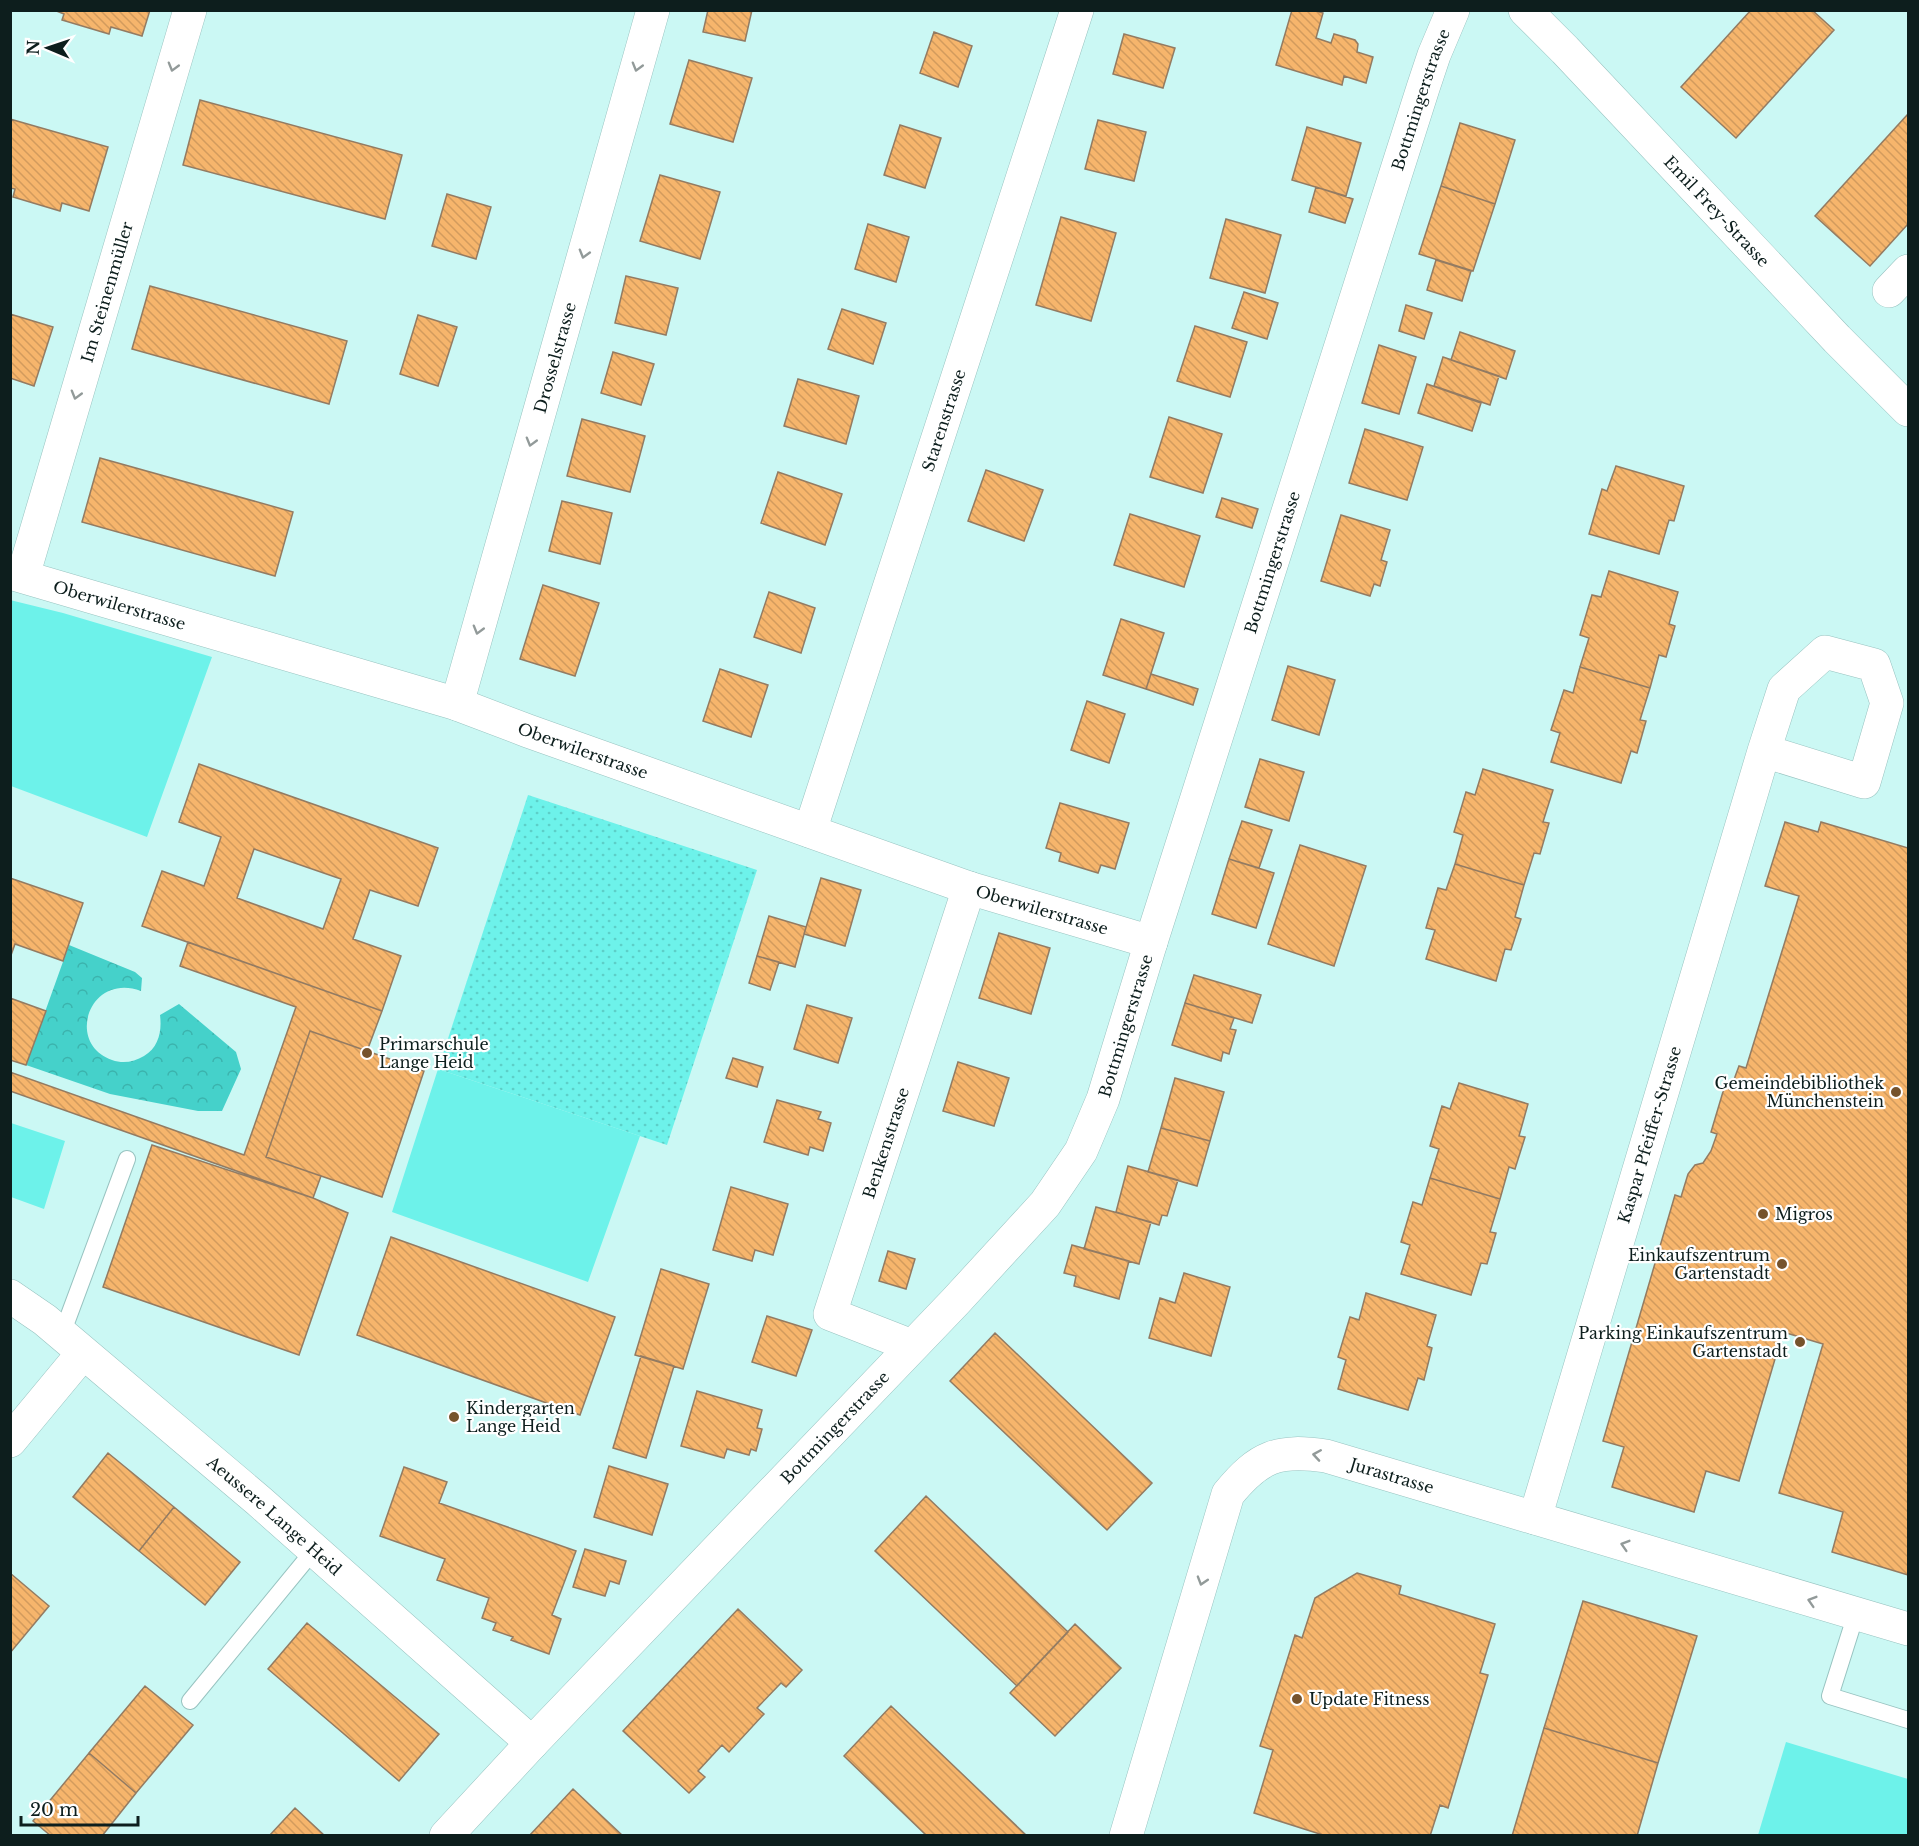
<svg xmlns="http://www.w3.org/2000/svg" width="1919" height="1846" font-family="'Libre Baskerville',serif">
<defs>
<pattern id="grass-dots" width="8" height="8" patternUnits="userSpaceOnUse" patternTransform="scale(1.5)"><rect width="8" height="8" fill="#6df2ea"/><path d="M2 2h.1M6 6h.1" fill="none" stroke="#5dcfc8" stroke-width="1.8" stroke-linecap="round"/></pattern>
<pattern id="forest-crowns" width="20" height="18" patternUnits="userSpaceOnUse" patternTransform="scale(1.5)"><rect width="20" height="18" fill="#45d1ca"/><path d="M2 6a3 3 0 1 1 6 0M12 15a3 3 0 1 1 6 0" fill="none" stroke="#3bb3ad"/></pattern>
<pattern id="building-back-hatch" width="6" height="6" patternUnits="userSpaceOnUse" patternTransform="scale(1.5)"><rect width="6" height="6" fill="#f6b56c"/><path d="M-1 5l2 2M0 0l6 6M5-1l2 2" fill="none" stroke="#d29b5d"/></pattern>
</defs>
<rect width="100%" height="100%" fill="#cbf8f4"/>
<path fill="url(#grass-dots)" d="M 528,795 L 757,870 L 667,1145 L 438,1069 Z"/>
<path fill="url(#forest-crowns)" d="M 69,945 L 135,972 L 142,978 L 141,991 C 89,972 65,1044 112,1060 C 123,1064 134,1062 144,1056 C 159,1047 162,1031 160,1015 L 179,1004 L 236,1052 L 241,1069 L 222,1111 L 198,1111 L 110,1094 L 26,1065 Z"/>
<path fill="#6df2ea" d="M 10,600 L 63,613 L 212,657 L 147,837 L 11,786 Z
M 438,1069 L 640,1136 L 588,1282 L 392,1212 Z
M 11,1123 L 65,1141 L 44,1209 L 11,1197 Z
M 1786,1742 L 1908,1779 L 1908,1835 L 1758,1835 Z"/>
<path fill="url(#building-back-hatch)" stroke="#937b62" stroke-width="1.5" fill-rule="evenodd" d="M 54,10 L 150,10 L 142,36 L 111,27 L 109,34 L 62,20 L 64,14 Z
M 708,10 L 752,10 L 745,41 L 703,32 Z
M 1292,10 L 1313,10 L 1323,13 L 1316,38 L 1331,43 L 1334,34 L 1355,40 L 1358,44 L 1357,52 L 1373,57 L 1366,83 L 1344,76 L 1342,85 L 1276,65 Z
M 1751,10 L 1812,10 L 1834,30 L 1736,138 L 1681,87 Z
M 934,32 L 972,46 L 958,87 L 920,73 Z
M 1124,34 L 1175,48 L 1163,88 L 1113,74 Z
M 689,60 L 752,78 L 733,142 L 670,124 Z
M 200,100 L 402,155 L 385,219 L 183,165 Z
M 1908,114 L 1908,224 L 1870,266 L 1815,216 Z
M 10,119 L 108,147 L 89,211 L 62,203 L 60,211 L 13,197 L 15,189 L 10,188 Z
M 1098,120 L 1146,132 L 1134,181 L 1085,169 Z
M 1460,123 L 1515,140 L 1495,204 L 1441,186 Z
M 900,125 L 941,138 L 925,188 L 884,175 Z
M 1307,127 L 1361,143 L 1346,196 L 1292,180 Z
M 660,175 L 720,192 L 700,259 L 640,241 Z
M 1441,186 L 1495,204 L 1473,271 L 1419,254 Z
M 1316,187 L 1353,199 L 1345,223 L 1309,212 Z
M 447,194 L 491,207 L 476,259 L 432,246 Z
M 1061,217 L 1116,233 L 1091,321 L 1036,305 Z
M 1226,219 L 1281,235 L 1265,293 L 1210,278 Z
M 868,224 L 909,237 L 896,282 L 855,269 Z
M 1436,260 L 1471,271 L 1462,301 L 1427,290 Z
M 626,276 L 678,288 L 666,335 L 615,323 Z
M 150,286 L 347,341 L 329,404 L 132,349 Z
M 1244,292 L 1278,303 L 1267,339 L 1232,328 Z
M 1406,305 L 1432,313 L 1424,339 L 1399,331 Z
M 842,309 L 886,323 L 873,364 L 828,349 Z
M 10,314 L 53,327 L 34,386 L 10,378 Z
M 418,315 L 457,327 L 438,386 L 400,374 Z
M 1195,326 L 1247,342 L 1230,397 L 1177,381 Z
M 1460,332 L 1515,351 L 1506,379 L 1451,360 Z
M 1379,345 L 1416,357 L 1399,414 L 1362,403 Z
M 613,352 L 654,364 L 641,405 L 601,393 Z
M 1443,357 L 1499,376 L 1490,405 L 1434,386 Z
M 798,379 L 859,396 L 846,444 L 784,426 Z
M 1427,384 L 1481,403 L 1472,431 L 1418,413 Z
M 1169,417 L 1222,434 L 1203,493 L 1150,477 Z
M 582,419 L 645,436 L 630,492 L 567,476 Z
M 1365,429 L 1423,447 L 1407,500 L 1349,483 Z
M 100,458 L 293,512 L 275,576 L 82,522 Z
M 1616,466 L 1684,486 L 1674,521 L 1669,520 L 1659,554 L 1589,534 L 1602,489 L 1607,491 Z
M 986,470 L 1043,490 L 1024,541 L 968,521 Z
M 778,472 L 842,494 L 825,545 L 761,523 Z
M 1222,498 L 1258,509 L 1252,528 L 1216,517 Z
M 562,501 L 612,513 L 600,564 L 549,551 Z
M 1130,514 L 1200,536 L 1184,587 L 1114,565 Z
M 1341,515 L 1390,530 L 1381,560 L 1387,562 L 1380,586 L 1374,584 L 1370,596 L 1321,581 Z
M 1609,571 L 1678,592 L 1669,624 L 1675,626 L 1666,657 L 1659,655 L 1650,688 L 1580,667 L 1589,638 L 1580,635 L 1592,595 L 1601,597 Z
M 543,585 L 599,603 L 575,676 L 520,659 Z
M 769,592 L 815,608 L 801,653 L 754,637 Z
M 1121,619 L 1164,633 L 1146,689 L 1103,675 Z
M 1288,666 L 1335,680 L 1319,735 L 1272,720 Z
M 1580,667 L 1650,688 L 1640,720 L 1646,721 L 1637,753 L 1631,751 L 1621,783 L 1551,762 L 1560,733 L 1551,730 L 1564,690 L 1573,693 Z
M 720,669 L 768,685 L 751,737 L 703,721 Z
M 1151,674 L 1198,689 L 1193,705 L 1146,689 Z
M 1087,701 L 1125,714 L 1109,763 L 1071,750 Z
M 1260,759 L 1304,772 L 1289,821 L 1245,807 Z
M 199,764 L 438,848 L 418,906 L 370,890 L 353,939 L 401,956 L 382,1011 L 142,926 L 162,871 L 204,886 L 221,837 L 179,822 ZM 254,849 L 341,879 L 323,929 L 237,898 Z
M 1483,769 L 1553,790 L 1543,822 L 1549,823 L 1540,854 L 1534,853 L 1524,885 L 1455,864 L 1463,835 L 1454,832 L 1466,792 L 1475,795 Z
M 1060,803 L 1129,823 L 1115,869 L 1101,865 L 1098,873 L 1059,861 L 1061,853 L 1046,848 Z
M 1242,821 L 1272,830 L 1259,868 L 1229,859 Z
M 1785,822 L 1818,832 L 1821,822 L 1908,848 L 1908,1575 L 1832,1552 L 1843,1512 L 1779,1493 L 1823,1344 L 1783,1332 L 1739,1481 L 1706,1471 L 1694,1512 L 1612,1487 L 1624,1447 L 1603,1441 L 1675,1195 L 1681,1197 L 1688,1174 L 1695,1165 L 1703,1163 L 1711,1151 L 1717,1134 L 1711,1132 L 1725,1085 L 1732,1085 L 1739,1066 L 1746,1068 L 1799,896 L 1765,886 Z
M 1300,845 L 1366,866 L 1334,966 L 1268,944 Z
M 1229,859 L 1274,873 L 1256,928 L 1212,914 Z
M 1455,864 L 1524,885 L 1515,917 L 1521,919 L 1511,950 L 1505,949 L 1496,981 L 1426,959 L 1435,930 L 1426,928 L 1438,888 L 1446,890 Z
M 10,878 L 83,903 L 63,961 L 15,944 L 10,958 Z
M 821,878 L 861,890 L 845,946 L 804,934 Z
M 769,916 L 806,927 L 795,967 L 757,956 Z
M 999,933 L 1050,948 L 1031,1014 L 979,998 Z
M 188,942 L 382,1011 L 367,1051 L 310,1031 L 266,1157 L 321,1176 L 313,1198 L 10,1091 L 10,1072 L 244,1155 L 296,1007 L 180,966 Z
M 757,956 L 779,962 L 770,990 L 749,983 Z
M 1194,975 L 1261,995 L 1252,1023 L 1185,1003 Z
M 10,998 L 46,1011 L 26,1065 L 10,1060 Z
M 1185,1003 L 1234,1018 L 1230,1029 L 1236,1030 L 1229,1054 L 1223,1052 L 1221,1061 L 1172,1045 Z
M 807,1005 L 852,1018 L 838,1063 L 794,1049 Z
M 310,1031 L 424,1071 L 382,1197 L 266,1157 Z
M 733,1058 L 763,1067 L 757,1087 L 726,1078 Z
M 958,1062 L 1009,1078 L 994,1126 L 943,1111 Z
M 1175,1078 L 1224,1092 L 1210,1141 L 1161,1128 Z
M 1459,1083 L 1528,1104 L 1519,1136 L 1525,1137 L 1515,1169 L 1509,1167 L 1500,1199 L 1430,1178 L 1439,1149 L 1430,1146 L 1442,1106 L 1450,1109 Z
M 777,1100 L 821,1112 L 818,1119 L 831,1123 L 823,1151 L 810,1147 L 808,1155 L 764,1142 Z
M 1161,1128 L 1210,1141 L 1197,1186 L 1148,1172 Z
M 152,1145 L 313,1198 L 348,1213 L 299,1355 L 103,1287 Z
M 1128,1166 L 1178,1180 L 1167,1216 L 1162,1215 L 1159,1225 L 1116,1212 Z
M 1430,1178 L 1500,1199 L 1490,1232 L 1496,1233 L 1487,1264 L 1481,1263 L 1471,1295 L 1401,1274 L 1410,1245 L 1401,1242 L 1413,1202 L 1422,1205 Z
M 731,1187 L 788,1204 L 773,1255 L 755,1250 L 752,1261 L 713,1250 Z
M 1096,1207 L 1151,1222 L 1139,1264 L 1084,1249 Z
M 391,1237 L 615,1317 L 580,1415 L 357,1335 Z
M 1072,1245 L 1129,1261 L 1119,1299 L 1074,1286 L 1076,1276 L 1064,1273 Z
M 888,1251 L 915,1259 L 906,1289 L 879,1281 Z
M 661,1269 L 709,1284 L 683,1369 L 635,1355 Z
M 1184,1273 L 1230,1287 L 1211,1356 L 1149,1338 L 1160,1298 L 1175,1303 Z
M 1366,1293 L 1436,1315 L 1427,1346 L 1432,1348 L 1424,1380 L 1418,1378 L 1408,1410 L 1338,1389 L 1346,1360 L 1338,1357 L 1350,1317 L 1359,1320 Z
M 767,1316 L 812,1330 L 796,1376 L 752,1362 Z
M 995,1333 L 1152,1483 L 1107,1530 L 950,1381 Z
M 641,1356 L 674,1366 L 646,1458 L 613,1448 Z
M 697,1391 L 762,1410 L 757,1428 L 762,1429 L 756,1451 L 751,1449 L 749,1455 L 727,1449 L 724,1458 L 681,1446 Z
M 108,1453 L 174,1507 L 139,1551 L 73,1497 Z
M 609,1466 L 668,1484 L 652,1535 L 594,1517 Z
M 404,1467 L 447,1482 L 439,1503 L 576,1551 L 552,1615 L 561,1619 L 549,1654 L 511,1640 L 513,1637 L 493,1630 L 496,1623 L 482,1618 L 489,1598 L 437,1580 L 445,1559 L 380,1536 Z
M 926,1496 L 1068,1632 L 1017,1686 L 875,1551 Z
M 174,1507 L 240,1562 L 205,1605 L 139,1551 Z
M 585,1549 L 626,1561 L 619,1584 L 610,1581 L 605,1596 L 573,1587 Z
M 10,1573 L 49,1606 L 10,1653 Z
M 1357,1573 L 1401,1586 L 1399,1594 L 1495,1624 L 1480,1673 L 1488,1675 L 1448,1808 L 1440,1805 L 1430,1836 L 1326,1836 L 1254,1813 L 1273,1750 L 1260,1746 L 1295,1635 L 1302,1638 L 1315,1598 Z
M 1583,1601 L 1697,1636 L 1658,1763 L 1544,1728 Z
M 738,1609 L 802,1670 L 786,1687 L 781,1683 L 757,1708 L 764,1714 L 729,1752 L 722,1745 L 698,1771 L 705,1777 L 689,1793 L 623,1731 Z
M 307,1623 L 439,1734 L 399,1781 L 268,1669 Z
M 1075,1624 L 1121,1668 L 1055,1736 L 1010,1693 Z
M 145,1686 L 193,1725 L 136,1793 L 89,1753 Z
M 891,1706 L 1027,1836 L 927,1836 L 844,1756 Z
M 1544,1728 L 1658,1763 L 1637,1836 L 1512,1836 Z
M 89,1753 L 136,1793 L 102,1836 L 51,1836 L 33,1821 Z
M 573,1789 L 623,1836 L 529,1836 Z
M 295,1808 L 325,1836 L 269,1836 Z"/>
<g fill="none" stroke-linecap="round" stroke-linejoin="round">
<g stroke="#98c3c0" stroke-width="18">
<path id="service" d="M 62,1334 L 127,1159
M 1856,1614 L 1830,1696 L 1908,1720
M 190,1701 L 314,1550"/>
</g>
<g stroke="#98c3c0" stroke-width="34">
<g id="minor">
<path d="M 1889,291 L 1908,271"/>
<path id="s1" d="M 10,573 L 457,704 L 528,731 L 969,888 L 1151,942"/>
<path id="s2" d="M 23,576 L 190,10"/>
<path id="s3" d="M 457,704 L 653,10"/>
<path id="s4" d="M 810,831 L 1077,10"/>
<path id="s5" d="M 10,1296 L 45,1320 L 259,1501 L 532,1743"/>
<path id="s6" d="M 912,1346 L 830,1314 L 969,888"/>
<path d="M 10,1441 L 83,1353"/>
<path id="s7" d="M 1535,1518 L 1764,751 L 1784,689 L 1825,652 L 1874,665 L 1887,703 L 1864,782 L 1764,751"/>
<path id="s8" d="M 446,1836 L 532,1743 L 955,1302 L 1045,1204 L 1081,1151 L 1103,1099 L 1151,942 L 1423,88 L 1434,55 L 1453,10"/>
<path id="s9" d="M 1126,1836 L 1228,1494 C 1259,1456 1278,1449 1326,1456 L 1908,1629"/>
</g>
</g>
<g stroke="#98c3c0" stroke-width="34">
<g id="tertiary">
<path id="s10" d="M 1525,10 L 1565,50 L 1837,339 L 1908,410"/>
</g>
</g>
<use href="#service" stroke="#fff" stroke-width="16"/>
<use href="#minor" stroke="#fff" stroke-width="33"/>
<use href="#tertiary" stroke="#fff" stroke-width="33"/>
</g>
<defs><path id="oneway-chevron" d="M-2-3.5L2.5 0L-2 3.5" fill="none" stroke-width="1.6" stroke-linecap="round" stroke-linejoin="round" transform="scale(1.5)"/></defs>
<g stroke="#929a99">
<use href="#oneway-chevron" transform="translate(173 67) rotate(106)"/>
<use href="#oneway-chevron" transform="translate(637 67) rotate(106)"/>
<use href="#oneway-chevron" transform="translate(584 254) rotate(106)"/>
<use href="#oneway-chevron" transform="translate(76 395) rotate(106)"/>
<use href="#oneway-chevron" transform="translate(531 442) rotate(106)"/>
<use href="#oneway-chevron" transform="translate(478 630) rotate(106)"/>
<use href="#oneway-chevron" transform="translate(1317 1455) rotate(-171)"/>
<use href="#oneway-chevron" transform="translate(1625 1545) rotate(-163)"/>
<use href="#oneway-chevron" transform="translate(1202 1581) rotate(107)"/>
<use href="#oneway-chevron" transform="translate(1812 1601) rotate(-163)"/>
</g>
<g fill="#76532c" stroke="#fff" stroke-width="2">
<circle cx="367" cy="1053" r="6"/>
<circle cx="1896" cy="1092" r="6"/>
<circle cx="1763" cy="1214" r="6"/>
<circle cx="1782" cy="1264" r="6"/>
<circle cx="1800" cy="1342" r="6"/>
<circle cx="454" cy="1417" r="6"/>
<circle cx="1297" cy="1699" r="6"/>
</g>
<g text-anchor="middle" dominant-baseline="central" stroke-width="4.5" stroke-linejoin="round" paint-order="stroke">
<g font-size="16" fill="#0d1e1d" stroke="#fff">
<text stroke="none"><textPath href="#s8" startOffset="2040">Bottmingerstrasse</textPath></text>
<text stroke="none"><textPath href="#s10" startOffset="278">Emil Frey-Strasse</textPath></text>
<text stroke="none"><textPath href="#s2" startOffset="296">Im Steinenmüller</textPath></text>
<text stroke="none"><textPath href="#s3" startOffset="360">Drosselstrasse</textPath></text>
<text stroke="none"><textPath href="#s4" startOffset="432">Starenstrasse</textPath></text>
<text stroke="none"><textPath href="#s8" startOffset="1554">Bottmingerstrasse</textPath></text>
<text stroke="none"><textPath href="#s1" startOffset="114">Oberwilerstrasse</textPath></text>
<text stroke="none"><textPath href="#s1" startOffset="600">Oberwilerstrasse</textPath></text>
<text stroke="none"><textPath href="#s1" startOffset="1086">Oberwilerstrasse</textPath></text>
<text stroke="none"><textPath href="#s8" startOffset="1068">Bottmingerstrasse</textPath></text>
<text stroke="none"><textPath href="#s7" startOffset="400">Kaspar Pfeiffer-Strasse</textPath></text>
<text stroke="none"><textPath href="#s6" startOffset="268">Benkenstrasse</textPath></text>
<text stroke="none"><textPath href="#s8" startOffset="564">Bottmingerstrasse</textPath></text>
<text stroke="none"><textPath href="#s9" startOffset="538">Jurastrasse</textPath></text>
<text stroke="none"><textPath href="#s5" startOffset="344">Aeussere Lange Heid</textPath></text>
</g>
<g font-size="16" fill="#0d1e1d" stroke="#fff" text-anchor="start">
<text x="379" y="1044">Primarschule<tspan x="379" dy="18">Lange Heid</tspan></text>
<text x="1884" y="1083" text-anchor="end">Gemeindebibliothek<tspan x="1884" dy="18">Münchenstein</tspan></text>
<text x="1775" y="1214">Migros</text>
<text x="1770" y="1255" text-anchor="end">Einkaufszentrum<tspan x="1770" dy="18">Gartenstadt</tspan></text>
<text x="1788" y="1333" text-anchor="end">Parking Einkaufszentrum<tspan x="1788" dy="18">Gartenstadt</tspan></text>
<text x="466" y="1408">Kindergarten<tspan x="466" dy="18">Lange Heid</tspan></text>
<text x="1309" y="1699">Update Fitness</text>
</g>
</g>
<rect width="1919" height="1846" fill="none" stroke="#0d1e1d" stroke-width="24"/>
<g transform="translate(48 48) rotate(272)" stroke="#ffffff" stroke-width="4.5" paint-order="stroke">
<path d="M0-4.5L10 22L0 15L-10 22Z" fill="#0d1e1d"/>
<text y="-9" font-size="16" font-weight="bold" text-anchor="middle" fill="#0d1e1d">N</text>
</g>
<path d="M21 1816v9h117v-9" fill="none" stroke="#0d1e1d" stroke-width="3"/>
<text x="30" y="1816" font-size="18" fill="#0d1e1d" stroke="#ffffff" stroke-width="4.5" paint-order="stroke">20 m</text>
</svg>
